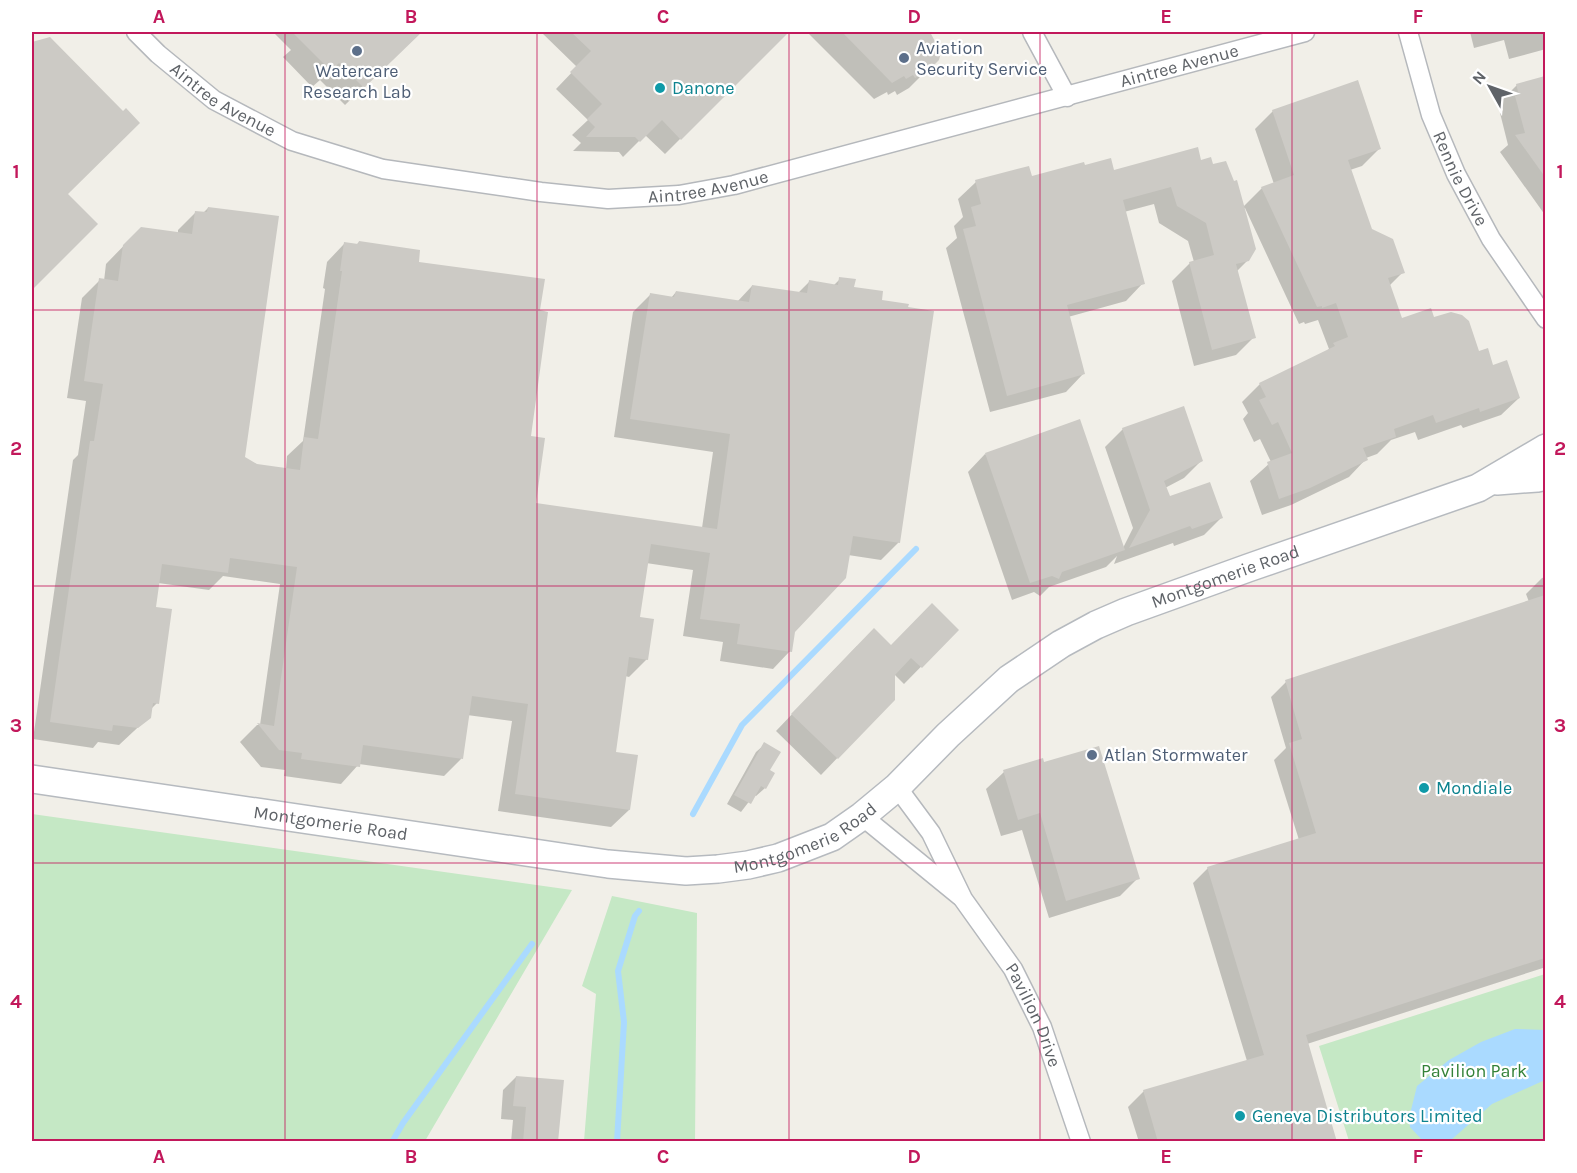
<svg xmlns="http://www.w3.org/2000/svg" width="1577" height="1173" font-family="Karla,sans-serif">
<rect width="100%" height="100%" fill="#f1efe8"/>
<path fill="#c5e8c5" d="M 32,814 L 572,890 L 425,1141 L 32,1141 Z
M 612,896 L 697,913 L 695,1141 L 584,1141 L 596,994 L 582,986 Z
M 1545,974 L 1545,1141 L 1349,1141 L 1319,1046 Z"/>
<path fill="#aadaff" d="M 1515,1029 L 1545,1030 L 1545,1080 L 1492,1104 L 1451,1140 L 1423,1141 L 1410,1127 L 1409,1118 L 1417,1086 L 1449,1060 L 1481,1042 Z"/>
<path fill="#0003" d="M 273,32 L 420,32 L 345,105 L 320,80 L 312,87 L 283,57 L 291,50 Z
M 541,32 L 787,32 L 665,154 L 645,135 L 623,157 L 619,152 L 573,151 L 581,143 L 572,135 L 588,120 L 556,89 L 577,67 Z
M 807,32 L 927,32 L 939,53 L 938,59 L 909,88 L 897,95 L 895,91 L 888,95 L 887,92 L 874,99 Z
M 1470,32 L 1546,32 L 1546,49 L 1509,59 L 1504,40 L 1474,48 Z
M 50,39 L 66,194 L 96,224 L 32,288 L 32,43 Z
M 1546,78 L 1545,215 L 1500,152 L 1508,145 L 1500,113 L 1503,110 L 1501,101 L 1517,85 Z
M 1273,111 L 1380,148 L 1362,166 L 1350,170 L 1371,230 L 1403,272 L 1389,286 L 1401,320 L 1433,319 L 1478,353 L 1519,398 L 1501,415 L 1463,428 L 1461,425 L 1418,440 L 1415,432 L 1391,440 L 1377,454 L 1366,458 L 1366,459 L 1349,477 L 1291,505 L 1262,515 L 1250,481 L 1271,462 L 1260,439 L 1254,442 L 1243,419 L 1248,413 L 1242,402 L 1260,384 L 1325,353 L 1329,349 L 1318,320 L 1305,324 L 1304,322 L 1299,324 L 1245,208 L 1243,208 L 1248,260 L 1237,271 L 1254,337 L 1236,355 L 1194,366 L 1172,281 L 1190,263 L 1194,262 L 1188,241 L 1159,223 L 1154,204 L 1124,212 L 1143,283 L 1126,301 L 1068,317 L 1083,374 L 1066,392 L 990,412 L 946,248 L 957,238 L 954,226 L 963,217 L 958,199 L 976,182 L 1031,178 L 1084,167 L 1113,171 L 1200,161 L 1212,166 L 1243,207 L 1262,188 L 1274,184 L 1255,129 Z
M 208,208 L 243,458 L 257,465 L 286,470 L 287,456 L 303,441 L 325,289 L 323,288 L 327,262 L 344,244 L 356,245 L 359,242 L 417,263 L 539,312 L 529,438 L 534,505 L 702,528 L 713,452 L 614,437 L 633,312 L 650,295 L 671,298 L 676,292 L 737,302 L 752,286 L 798,293 L 809,282 L 833,286 L 840,279 L 853,288 L 899,542 L 881,560 L 848,555 L 793,631 L 790,651 L 773,669 L 720,661 L 723,642 L 683,636 L 693,570 L 646,563 L 638,618 L 647,659 L 629,677 L 625,676 L 614,754 L 629,810 L 611,827 L 498,811 L 512,721 L 467,715 L 461,759 L 444,776 L 359,764 L 341,784 L 284,776 L 285,770 L 261,767 L 240,742 L 257,725 L 260,725 L 280,584 L 223,576 L 209,590 L 158,583 L 154,608 L 157,703 L 150,710 L 149,717 L 119,745 L 98,742 L 93,748 L 33,739 L 73,460 L 78,455 L 86,401 L 67,398 L 82,298 L 100,280 L 104,281 L 106,264 L 141,228 L 178,233 L 178,230 L 196,212 L 203,213 Z
M 1123,429 L 1201,461 L 1184,478 L 1165,488 L 1170,498 L 1221,518 L 1204,535 L 1174,546 L 1173,543 L 1114,564 L 1117,556 L 1106,567 L 1049,587 L 1040,596 L 1034,592 L 1012,600 L 968,472 L 985,454 L 1123,548 L 1133,528 L 1105,447 Z
M 1546,577 L 1546,967 L 1307,1044 L 1335,1142 L 1139,1142 L 1128,1107 L 1144,1091 L 1247,1061 L 1193,883 L 1208,868 L 1299,840 L 1274,760 L 1286,748 L 1271,697 L 1286,682 L 1529,602 L 1526,594 L 1542,578 Z
M 957,630 L 904,684 L 893,673 L 893,700 L 821,775 L 776,731 L 857,646 L 891,647 Z
M 765,744 L 768,771 L 765,788 L 756,796 L 754,795 L 741,812 L 727,804 L 756,752 Z
M 1004,772 L 1138,878 L 1120,896 L 1049,918 L 1022,830 L 1001,836 L 986,789 Z
M 516,1077 L 557,1142 L 511,1142 L 513,1120 L 501,1119 L 503,1090 Z"/>
<g fill="none" stroke-linecap="round" stroke-linejoin="round">
<path stroke="#aadaff" stroke-width="6" d="M 693,814 L 742,725 L 916,549
M 392,1142 L 403,1123 L 532,944
M 617,1142 L 624,1022 L 618,971 L 635,916 L 639,911"/>
</g>
<path fill="#cccac5" d="M 292,32 L 422,32 L 364,88 L 339,63 L 331,71 Z
M 571,32 L 789,32 L 681,140 L 662,120 L 640,142 L 635,137 L 586,137 L 595,127 L 587,119 L 602,104 L 570,72 L 591,51 Z
M 842,32 L 930,32 L 938,47 L 940,56 L 939,60 L 928,71 L 915,78 L 913,75 L 906,79 L 904,76 L 892,83 Z
M 50,37 L 123,111 L 126,108 L 140,123 L 68,194 L 98,224 L 32,290 L 32,42 Z
M 1545,76 L 1545,177 L 1515,135 L 1525,133 L 1515,96 L 1519,95 L 1516,84 Z
M 1358,80 L 1381,149 L 1348,160 L 1372,229 L 1393,239 L 1405,273 L 1388,278 L 1402,318 L 1431,308 L 1434,317 L 1451,312 L 1462,315 L 1469,321 L 1479,351 L 1488,348 L 1493,365 L 1507,360 L 1520,398 L 1480,412 L 1479,408 L 1436,423 L 1433,415 L 1394,429 L 1396,437 L 1363,448 L 1368,460 L 1310,488 L 1279,499 L 1267,462 L 1292,453 L 1278,422 L 1272,425 L 1259,400 L 1266,397 L 1259,383 L 1335,346 L 1333,343 L 1348,337 L 1336,303 L 1322,308 L 1322,306 L 1317,307 L 1261,187 L 1294,175 L 1272,110 Z
M 1198,147 L 1201,160 L 1211,157 L 1213,164 L 1226,161 L 1234,181 L 1237,180 L 1256,249 L 1249,261 L 1236,264 L 1256,338 L 1212,350 L 1189,262 L 1214,255 L 1206,223 L 1177,206 L 1171,187 L 1123,200 L 1145,284 L 1067,305 L 1085,374 L 1007,396 L 963,229 L 976,226 L 971,207 L 981,204 L 975,180 L 1029,166 L 1032,176 L 1084,162 L 1085,165 L 1111,158 L 1114,170 Z
M 208,207 L 279,216 L 245,457 L 257,464 L 300,470 L 304,437 L 318,439 L 342,271 L 340,271 L 344,242 L 358,244 L 359,241 L 420,250 L 419,262 L 545,279 L 540,310 L 548,312 L 531,436 L 545,438 L 536,503 L 717,529 L 730,434 L 630,419 L 650,293 L 674,297 L 676,291 L 749,302 L 752,285 L 807,293 L 809,280 L 838,285 L 839,277 L 856,279 L 854,287 L 883,291 L 882,300 L 909,304 L 908,307 L 934,311 L 900,543 L 853,536 L 846,578 L 795,632 L 792,652 L 737,644 L 740,624 L 700,619 L 710,553 L 651,544 L 640,617 L 654,619 L 648,660 L 629,657 L 616,752 L 638,755 L 630,810 L 515,794 L 528,704 L 472,696 L 463,759 L 363,745 L 360,767 L 301,759 L 302,753 L 279,750 L 257,723 L 274,726 L 297,567 L 230,558 L 228,573 L 162,564 L 156,607 L 172,609 L 159,704 L 153,703 L 151,718 L 138,728 L 113,725 L 112,731 L 50,722 L 90,441 L 94,441 L 103,384 L 84,381 L 99,278 L 118,281 L 123,245 L 141,227 L 192,234 L 195,211 L 207,212 Z
M 1184,406 L 1203,461 L 1164,481 L 1170,496 L 1210,482 L 1223,518 L 1192,529 L 1190,526 L 1129,548 L 1150,510 L 1122,428 Z
M 1080,419 L 1125,550 L 1062,572 L 1059,579 L 1052,576 L 1030,583 L 985,453 Z
M 1545,595 L 1545,958 L 1306,1035 L 1337,1142 L 1158,1142 L 1143,1090 L 1264,1055 L 1207,867 L 1316,833 L 1289,743 L 1302,739 L 1285,680 Z
M 932,603 L 959,630 L 922,668 L 911,658 L 895,675 L 895,700 L 838,759 L 791,714 L 874,628 L 891,645 Z
M 764,742 L 781,752 L 770,770 L 775,773 L 766,789 L 761,786 L 751,804 L 734,795 Z
M 1099,746 L 1140,879 L 1066,901 L 1040,813 L 1018,820 L 1003,770 L 1043,758 L 1044,762 Z
M 516,1076 L 564,1080 L 558,1142 L 523,1142 L 526,1107 L 513,1106 Z"/>
<g fill="none" stroke-linecap="round" stroke-linejoin="round">
<g stroke="#b5b8bc" stroke-width="21">
<g id="street">
<path id="s1" d="M 136,32 L 158,54 L 214,100 L 292,141 L 383,169 L 541,192 L 608,199 L 679,195 L 734,185 L 1305,32"/>
<path d="M 1032,32 L 1067,97"/>
<path id="s2" d="M 1408,32 L 1431,115 L 1456,174 L 1491,239 L 1546,319"/>
<path id="s3" d="M 897,787 L 931,833 L 963,899 L 1013,969 L 1042,1027 L 1081,1142"/>
<path d="M 862,816 L 960,896"/>
</g>
</g>
<g stroke="#b6babf" stroke-width="30">
<g id="secondary">
<path d="M 1497,481 L 1537,478 L 1546,476"/>
<path id="s4" d="M 32,779 L 608,864 L 686,871 L 718,869 L 748,865 L 778,858 L 832,837 L 862,816 L 897,787 L 948,735 L 1009,679 L 1061,644 L 1096,625 L 1126,612 L 1248,568 L 1478,488 L 1546,448"/>
</g>
</g>
<use href="#street" stroke="#fff" stroke-width="18"/>
<use href="#secondary" stroke="#fff" stroke-width="27"/>
</g>
<path fill="none" stroke="#c2185b" stroke-width="1.5" stroke-opacity="0.55" d="M 285,32 L 285,1142M 537,32 L 537,1142M 789,32 L 789,1142M 1040,32 L 1040,1142M 1292,32 L 1292,1142M 32,310 L 1546,310M 32,586 L 1546,586M 32,863 L 1546,863"/>
<g fill="#5c6f8a" stroke="#fff" stroke-width="2">
<circle cx="357" cy="51" r="6"/>
<circle cx="904" cy="58" r="6"/>
<circle cx="1092" cy="755" r="6"/>
</g>
<g fill="#0f9aa8" stroke="#fff" stroke-width="2">
<circle cx="660" cy="88" r="6"/>
<circle cx="1424" cy="788" r="6"/>
<circle cx="1240" cy="1116" r="6"/>
</g>
<g text-anchor="middle" dominant-baseline="central" stroke-width="4.5" stroke-linejoin="round" paint-order="stroke">
<g font-size="18" fill="#4e5e75" stroke="#fff" text-anchor="start">
<text x="916" y="48">Aviation<tspan x="916" dy="21">Security Service</tspan></text>
<text x="357" y="71" text-anchor="middle">Watercare<tspan x="357" dy="21">Research Lab</tspan></text>
<text x="1104" y="755">Atlan Stormwater</text>
</g>
<g font-size="18" fill="#5f6368" stroke="#fff">
<text stroke="none"><textPath href="#s1" startOffset="1102">Aintree Avenue</textPath></text>
<text stroke="none"><textPath href="#s1" startOffset="111">Aintree Avenue</textPath></text>
<text stroke="none"><textPath href="#s2" startOffset="156">Rennie Drive</textPath></text>
<text stroke="none"><textPath href="#s1" startOffset="615">Aintree Avenue</textPath></text>
<text stroke="none"><textPath href="#s4" startOffset="1290">Montgomerie Road</textPath></text>
<text stroke="none"><textPath href="#s4" startOffset="302">Montgomerie Road</textPath></text>
<text stroke="none"><textPath href="#s4" startOffset="786">Montgomerie Road</textPath></text>
<text stroke="none"><textPath href="#s3" startOffset="267">Pavilion Drive</textPath></text>
</g>
<g font-size="18" fill="#0d838f" stroke="#fff" text-anchor="start">
<text x="672" y="88">Danone</text>
<text x="1436" y="788">Mondiale</text>
<text x="1252" y="1116">Geneva Distributors Limited</text>
</g>
<g font-size="18" fill="#348238" stroke="#fff">
<text x="1474" y="1071">Pavilion Park</text>
</g>
</g>
<rect width="1577" height="1173" fill="none" stroke="#ffffff" stroke-width="66"/>
<g transform="translate(1490 87) rotate(310)" stroke="#ffffff" stroke-width="4.5" paint-order="stroke">
<path d="M0-4.5L10 22L0 15L-10 22Z" fill="#5f6368"/>
<text y="-9" font-size="16" font-weight="bold" text-anchor="middle" fill="#5f6368">N</text>
</g>
<rect x="33" y="33" width="1511" height="1107" fill="none" stroke="#c2185b" stroke-width="2"/>
<g font-size="20" text-anchor="middle" font-weight="bold" fill="#c2185b">
<text x="159" y="23">A</text>
<text x="411" y="23">B</text>
<text x="663" y="23">C</text>
<text x="914" y="23">D</text>
<text x="1166" y="23">E</text>
<text x="1418" y="23">F</text>
<text x="16" y="178">1</text>
<text x="1560" y="178">1</text>
<text x="16" y="455">2</text>
<text x="1560" y="455">2</text>
<text x="16" y="732">3</text>
<text x="1560" y="732">3</text>
<text x="16" y="1008">4</text>
<text x="1560" y="1008">4</text>
<text x="159" y="1163">A</text>
<text x="411" y="1163">B</text>
<text x="663" y="1163">C</text>
<text x="914" y="1163">D</text>
<text x="1166" y="1163">E</text>
<text x="1418" y="1163">F</text>
</g>
</svg>
